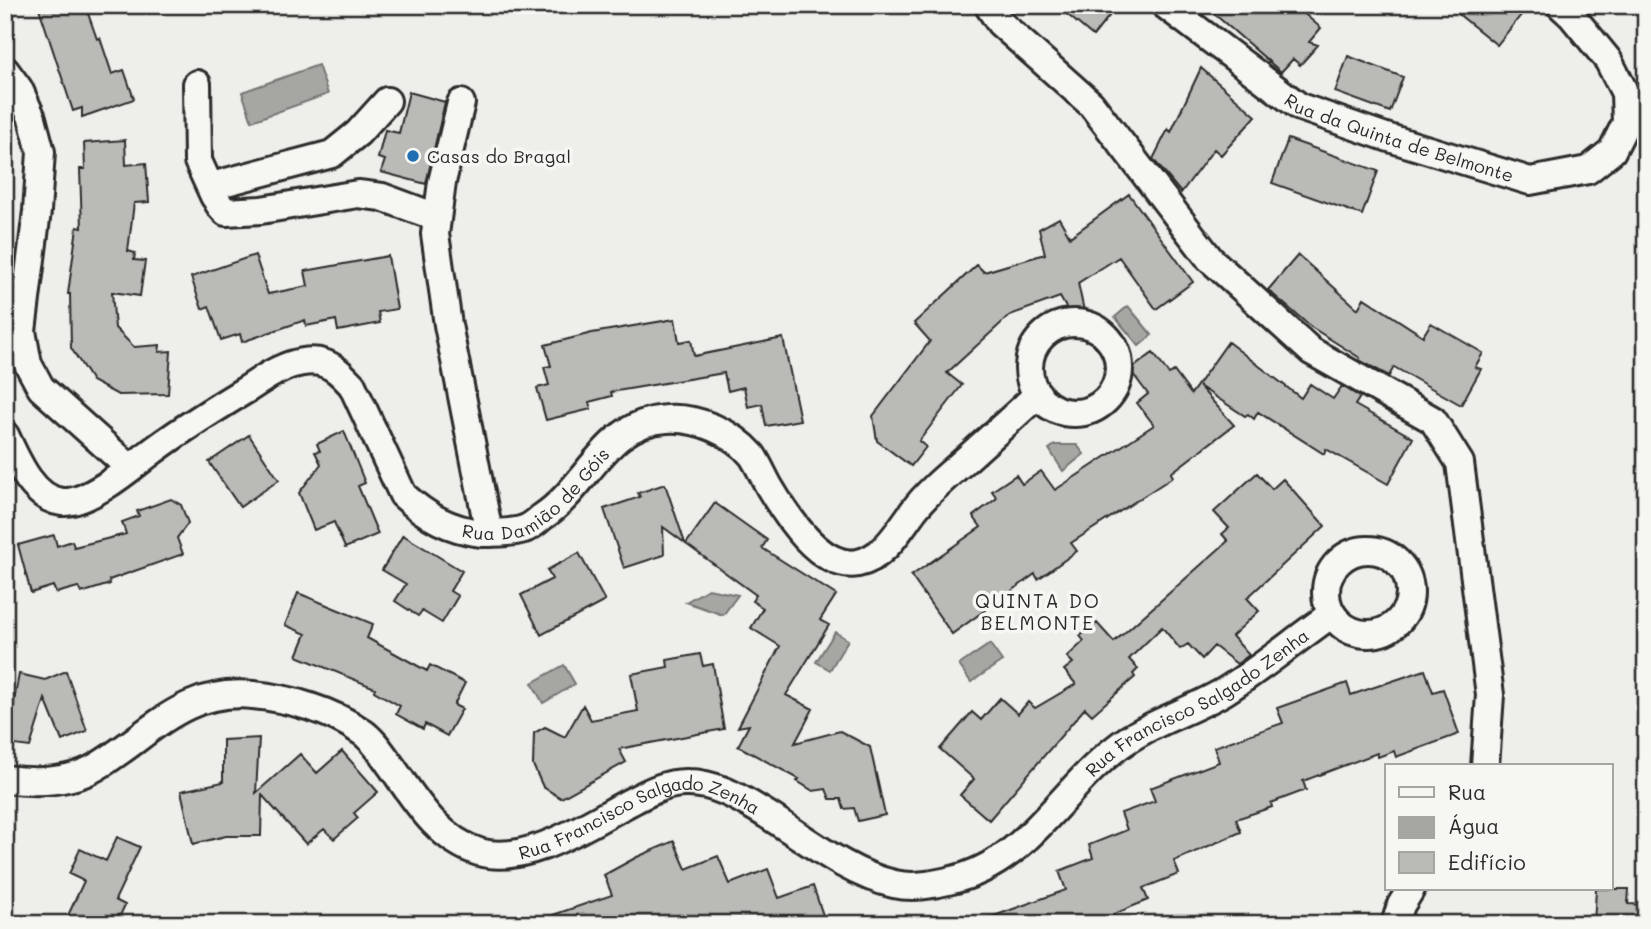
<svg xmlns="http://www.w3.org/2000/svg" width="1651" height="929" font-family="Mali,sans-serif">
<rect width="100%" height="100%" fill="#eeeeea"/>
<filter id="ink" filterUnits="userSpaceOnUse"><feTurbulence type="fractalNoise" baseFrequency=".0143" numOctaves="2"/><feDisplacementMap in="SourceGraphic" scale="14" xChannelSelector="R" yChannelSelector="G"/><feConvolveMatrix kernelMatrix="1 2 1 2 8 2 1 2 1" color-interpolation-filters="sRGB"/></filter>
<g filter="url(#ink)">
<path fill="#a6a6a3" stroke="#757573" stroke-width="2" d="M 318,65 L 328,94 L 252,121 L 242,92 Z
M 1128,306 L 1152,335 L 1139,346 L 1115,317 Z
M 1055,445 L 1077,445 L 1084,454 L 1063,471 L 1049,449 Z
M 708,589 L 738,595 L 723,615 L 686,602 Z
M 835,632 L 848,640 L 830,670 L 816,662 Z
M 990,644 L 1002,661 L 971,682 L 959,665 Z
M 564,665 L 575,684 L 543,703 L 532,683 Z"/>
<path fill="#babab7" stroke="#2b2b2b" stroke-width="2" d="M 38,5 L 85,5 L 97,39 L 100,38 L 112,74 L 124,70 L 134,99 L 82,117 L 82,108 L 73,111 Z
M 1056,5 L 1118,5 L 1093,36 Z
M 1204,5 L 1294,5 L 1321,28 L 1309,42 L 1318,45 L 1300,65 L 1293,59 L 1281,72 Z
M 1447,5 L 1529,5 L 1497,45 Z
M 1348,56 L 1403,77 L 1390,112 L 1335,92 Z
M 1201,68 L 1256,116 L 1221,155 L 1214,149 L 1181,193 L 1153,159 L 1168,129 L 1171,132 Z
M 409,92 L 445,102 L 426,184 L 381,172 L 385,160 L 378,158 L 385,130 L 399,133 Z
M 1288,139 L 1378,171 L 1362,215 L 1272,183 Z
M 125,140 L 126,165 L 146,163 L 149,202 L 134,203 L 128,251 L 135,253 L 134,260 L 145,261 L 140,296 L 112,292 L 115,328 L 134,347 L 160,345 L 159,352 L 171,351 L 168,394 L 118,395 L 92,381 L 71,348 L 70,294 L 68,294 L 77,227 L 82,228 L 80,169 L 85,169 L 84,143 Z
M 1129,194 L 1193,282 L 1156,309 L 1119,257 L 1078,283 L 1090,339 L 1085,341 L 1060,297 L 1010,315 L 947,373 L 962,385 L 919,441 L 926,447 L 911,466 L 877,441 L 873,416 L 930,341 L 914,323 L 977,265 L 984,272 L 1045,254 L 1039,229 L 1059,218 L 1070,237 Z
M 255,255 L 268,294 L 308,286 L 305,271 L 388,256 L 397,309 L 378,312 L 380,323 L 338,331 L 336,320 L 306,326 L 305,320 L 242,342 L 240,334 L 221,340 L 209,306 L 202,309 L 191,277 Z
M 1298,255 L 1358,309 L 1364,298 L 1423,336 L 1431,323 L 1483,353 L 1475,367 L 1481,369 L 1461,405 L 1394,367 L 1389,376 L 1359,360 L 1360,358 L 1311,327 L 1268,290 Z
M 675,319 L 679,342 L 691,340 L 694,356 L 783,338 L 800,420 L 766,426 L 762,404 L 748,407 L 744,387 L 728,391 L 724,373 L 611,392 L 612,396 L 589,402 L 591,409 L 546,420 L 537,388 L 549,385 L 544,367 L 551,366 L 545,345 L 592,333 Z
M 1228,342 L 1301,398 L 1310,384 L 1333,399 L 1342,386 L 1360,397 L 1355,405 L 1413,438 L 1388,484 L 1326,449 L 1324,454 L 1258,412 L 1254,419 L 1248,414 L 1245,416 L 1199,386 L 1234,425 L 1171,473 L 1173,477 L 1071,543 L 1077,551 L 1038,579 L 1035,574 L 952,634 L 911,576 L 981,527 L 973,516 L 997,498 L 992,491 L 1016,475 L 1022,484 L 1041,471 L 1055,490 L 1154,425 L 1137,403 L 1148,394 L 1130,370 L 1153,353 L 1169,374 L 1174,371 L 1191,394 Z
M 344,431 L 365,483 L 358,486 L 378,534 L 345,548 L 334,522 L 314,530 L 299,493 L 321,464 L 315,452 L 320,451 L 317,444 Z
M 249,435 L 279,480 L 240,507 L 209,462 Z
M 1257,473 L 1272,489 L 1283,479 L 1325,526 L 1247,598 L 1259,611 L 1232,636 L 1249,655 L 1237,664 L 1214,646 L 1202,659 L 1188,644 L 1180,649 L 1162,627 L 1129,659 L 1138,669 L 1133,674 L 1135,677 L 1092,715 L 1085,708 L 989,820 L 960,795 L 974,779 L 940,749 L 972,712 L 981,720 L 1000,698 L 1018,714 L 1028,702 L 1035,708 L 1076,684 L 1064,670 L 1073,663 L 1067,657 L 1084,641 L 1080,636 L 1097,623 L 1114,642 L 1228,541 L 1222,534 L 1229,528 L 1214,512 Z
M 665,484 L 685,543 L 663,527 L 664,555 L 624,568 L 604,509 L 640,497 L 638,493 Z
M 171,499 L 181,505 L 188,523 L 177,538 L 183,554 L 109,580 L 110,584 L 81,593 L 78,587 L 56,593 L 53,586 L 31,593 L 18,545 L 54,535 L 57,546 L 72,541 L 74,547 L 126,534 L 122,522 L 139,516 L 137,511 Z
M 715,503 L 767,540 L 762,548 L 836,595 L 820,620 L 829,625 L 786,695 L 813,709 L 795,743 L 840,731 L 870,747 L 885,815 L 858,821 L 854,808 L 844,809 L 841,799 L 830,799 L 826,789 L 813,791 L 797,781 L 799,779 L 738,746 L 749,725 L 738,727 L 780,646 L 751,628 L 763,608 L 752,601 L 756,595 L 686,544 Z
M 403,535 L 462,571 L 450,591 L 458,596 L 442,623 L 422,611 L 418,616 L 395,601 L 406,584 L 382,570 Z
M 579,553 L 605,601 L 541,635 L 521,595 L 552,579 L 547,570 Z
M 298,593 L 373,624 L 367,638 L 427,671 L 430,665 L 465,683 L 454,705 L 462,709 L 447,736 L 425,724 L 423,729 L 396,714 L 400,706 L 374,691 L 375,688 L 297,656 L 306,634 L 285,625 Z
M 700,654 L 703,666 L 713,664 L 724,729 L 619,749 L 626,762 L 561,798 L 543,787 L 533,765 L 534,733 L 545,727 L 565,737 L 583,705 L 591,720 L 638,711 L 631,674 L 668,667 L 667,660 Z
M 1425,670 L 1433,692 L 1443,689 L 1459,734 L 1396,757 L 1394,751 L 1378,757 L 1377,753 L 1303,781 L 1306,790 L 1271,803 L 1272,807 L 1236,819 L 1241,832 L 1174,861 L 1179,874 L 1143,888 L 1148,900 L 1114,914 L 1117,924 L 981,924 L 980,921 L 1066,890 L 1059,871 L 1093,858 L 1089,845 L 1127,830 L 1121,813 L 1155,801 L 1150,788 L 1219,762 L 1214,747 L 1283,723 L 1277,708 L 1347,683 L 1351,695 Z
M 66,671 L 87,731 L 62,741 L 45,699 L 30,747 L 6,744 L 19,674 L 45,680 Z
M 259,738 L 256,793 L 300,754 L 317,773 L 342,751 L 378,792 L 354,813 L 358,818 L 334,839 L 324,829 L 306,844 L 262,795 L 261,836 L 226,836 L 193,844 L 181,791 L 223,782 L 223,740 Z
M 117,837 L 140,847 L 115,900 L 125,905 L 116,924 L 64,924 L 84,881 L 69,874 L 80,849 L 106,861 Z
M 674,841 L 686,869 L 718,856 L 730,884 L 768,869 L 779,898 L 813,886 L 826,924 L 538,924 L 538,920 L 612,895 L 604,875 L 637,857 Z
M 1596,889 L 1629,889 L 1628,904 L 1646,905 L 1646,924 L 1594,924 Z"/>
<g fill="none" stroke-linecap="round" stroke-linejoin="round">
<g stroke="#2b2b2b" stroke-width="32">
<g id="street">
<path d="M 988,5 L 1000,23 L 1091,104 L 1210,259 L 1311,351 L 1433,420 L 1460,463 L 1490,695 L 1485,766"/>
<path id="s1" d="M 1165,5 L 1300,107 L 1386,137 L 1530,181 L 1588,170 L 1612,151 L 1626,123 L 1625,93 L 1608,60 L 1572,16 L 1560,5"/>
<path d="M 5,70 L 19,89 L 32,118 L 41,152 L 37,211 L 22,331 L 28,364 L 41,388 L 130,468"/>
<path d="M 197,84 L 198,161 L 214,196"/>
<path d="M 387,101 L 358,133 L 332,154 L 215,185 C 214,197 217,204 226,212 L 261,210 L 358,194 L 382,197 L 436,217"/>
<path d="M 461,103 L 442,182 L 435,234 L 448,325 L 489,533"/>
<circle cx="1074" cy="368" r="45"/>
<path id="s2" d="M 5,435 C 16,458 32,499 62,502 C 87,504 127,471 146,456 C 177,432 211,411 244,391 C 256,384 268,374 281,369 C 292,363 311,359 323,363 C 336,367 343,376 352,385 L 403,495 C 426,516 450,530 482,533 C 494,533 513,533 524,529 C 531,527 537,521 542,517 C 589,486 605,422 667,419 C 697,417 732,432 752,455 C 759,465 764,478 770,488 C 786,515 821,570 858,563 C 884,558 899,530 914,510 C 930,489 951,473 971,455 C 993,435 1016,415 1038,394"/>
<circle cx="1368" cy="592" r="42"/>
<path id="s3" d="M 5,779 C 35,783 69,783 96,767 C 150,735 183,688 253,695 C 288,698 333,711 362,732 C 374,740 383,755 392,767 C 415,800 438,839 479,852 C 527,866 588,824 630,802 C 647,793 667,782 688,783 C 717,783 741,799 766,814 C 806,839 848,874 894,884 C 913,888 930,885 948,881 C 1027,864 1056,795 1115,749 C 1147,723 1190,712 1225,691 C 1262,668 1296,639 1332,614"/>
<path d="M 1395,924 L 1401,905 L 1411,889"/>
</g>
</g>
<use href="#street" stroke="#f6f6f2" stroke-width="26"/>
</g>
</g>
<circle fill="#1f6fb2" stroke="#f6f6f2" stroke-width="2.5" cx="413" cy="156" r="7"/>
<g text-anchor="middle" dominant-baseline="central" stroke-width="7" stroke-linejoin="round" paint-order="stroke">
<g font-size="18" fill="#2b2b2b" stroke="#f6f6f2">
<text stroke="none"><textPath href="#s1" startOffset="273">Rua da Quinta de Belmonte</textPath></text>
<text stroke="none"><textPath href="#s2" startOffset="709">Rua Damião de Góis</textPath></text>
<text stroke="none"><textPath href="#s3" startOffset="1379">Rua Francisco Salgado Zenha</textPath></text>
<text stroke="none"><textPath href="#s3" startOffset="728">Rua Francisco Salgado Zenha</textPath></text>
</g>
<g font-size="18" fill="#2b2b2b" stroke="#f6f6f2" text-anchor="start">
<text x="427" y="156">Casas do Bragal</text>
</g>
<g font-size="19" letter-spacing="2" fill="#2b2b2b" stroke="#f6f6f2">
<text x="1038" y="600">QUINTA DO<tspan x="1038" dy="22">BELMONTE</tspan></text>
</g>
</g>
<rect width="1651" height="929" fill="none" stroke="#f6f6f2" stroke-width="28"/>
<rect x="14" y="14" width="1623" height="901" fill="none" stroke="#2b2b2b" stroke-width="2.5" filter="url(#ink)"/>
<rect x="1385" y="764" width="228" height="126" fill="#f6f6f2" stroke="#a5a5a2" stroke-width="2"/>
<rect x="1399" y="787" width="35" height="10" fill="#f6f6f2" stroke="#a5a5a2" stroke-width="2"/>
<text x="1448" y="800" font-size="21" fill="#2b2b2b">Rua</text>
<rect x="1399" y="817" width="35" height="21" fill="#a6a6a3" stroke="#a5a5a2" stroke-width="2"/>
<text x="1448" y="834" font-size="21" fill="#2b2b2b">Água</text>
<rect x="1399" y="852" width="35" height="21" fill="#babab7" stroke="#a5a5a2" stroke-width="2"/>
<text x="1448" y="870" font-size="21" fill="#2b2b2b">Edifício</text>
</svg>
